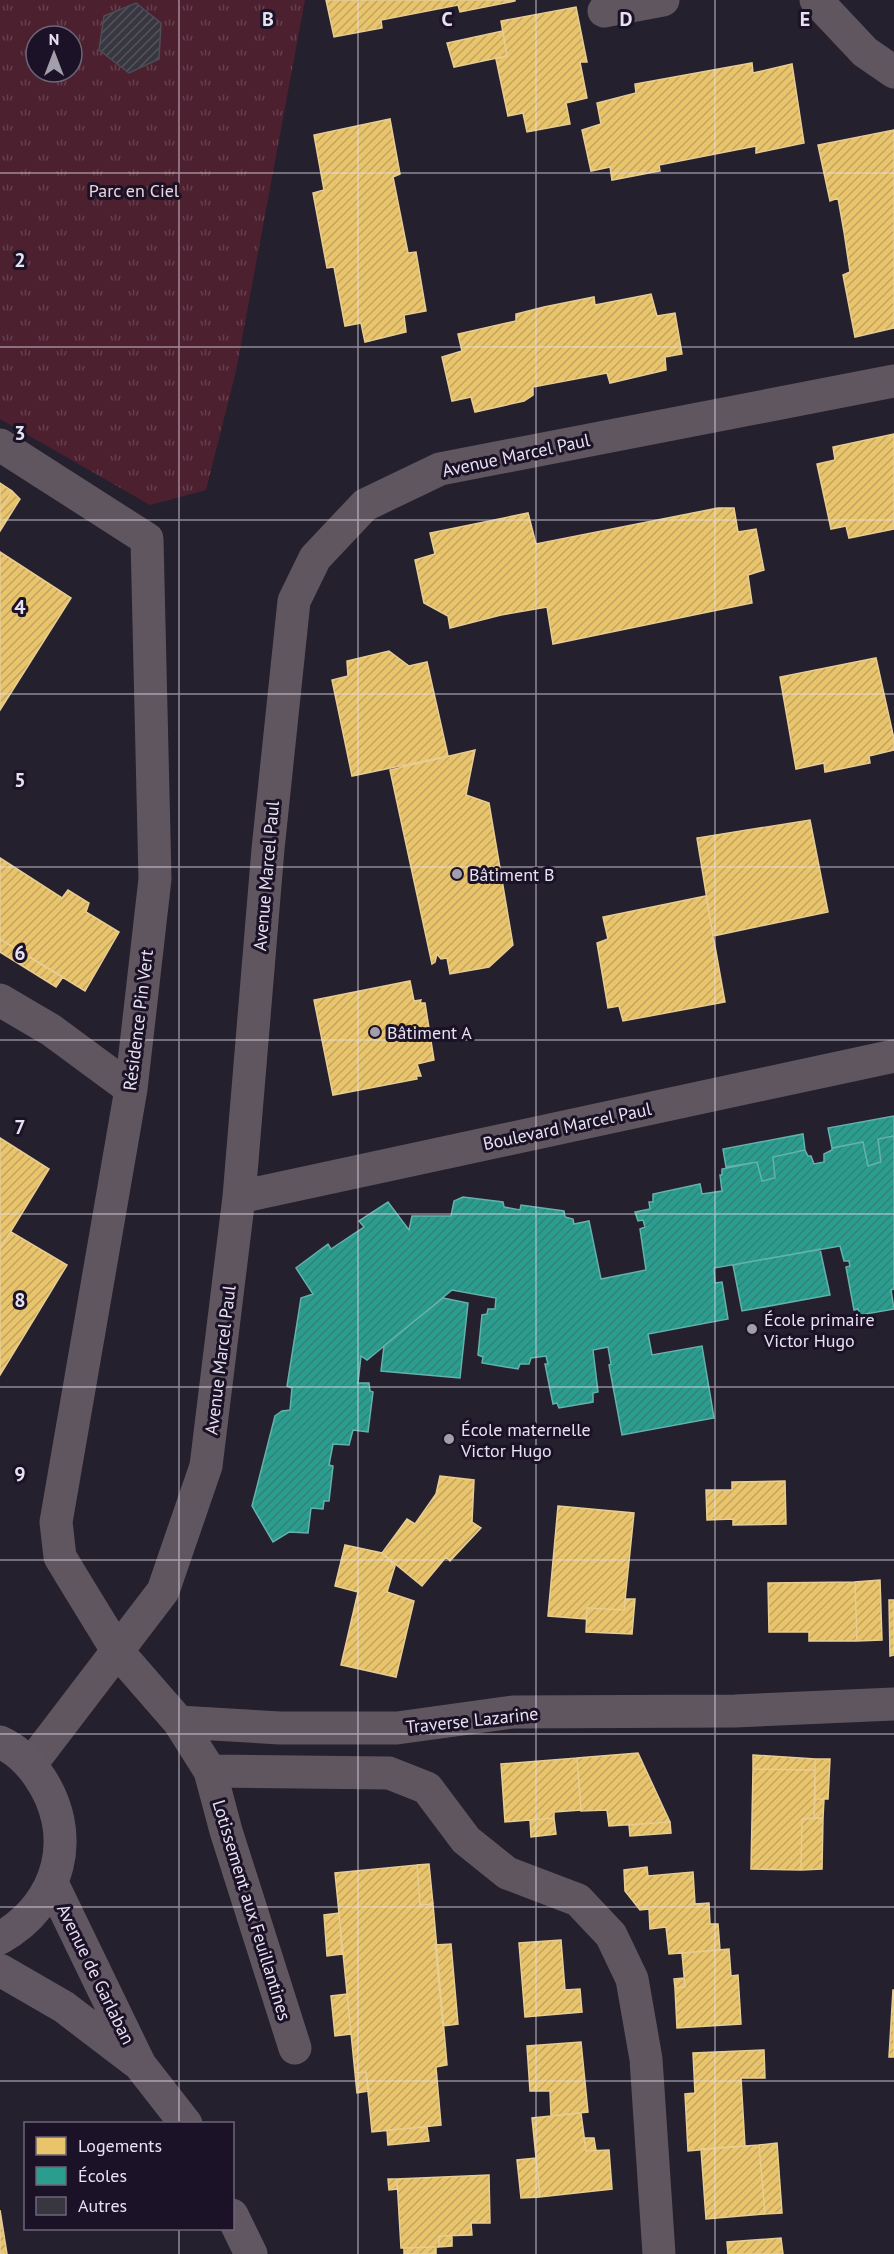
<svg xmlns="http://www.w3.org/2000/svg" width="894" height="2254" font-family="'PT Sans',sans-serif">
<defs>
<pattern id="park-tufts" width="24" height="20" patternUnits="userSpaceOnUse" patternTransform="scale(1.5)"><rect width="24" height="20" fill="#4c202f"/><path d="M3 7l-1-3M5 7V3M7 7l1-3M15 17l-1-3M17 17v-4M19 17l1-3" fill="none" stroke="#66404e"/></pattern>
<pattern id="homes-hatch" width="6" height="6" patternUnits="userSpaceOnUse" patternTransform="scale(1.5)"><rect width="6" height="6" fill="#e9c46a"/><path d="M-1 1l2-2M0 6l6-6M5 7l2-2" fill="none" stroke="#c0a462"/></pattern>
<pattern id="schools-hatch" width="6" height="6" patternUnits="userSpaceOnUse" patternTransform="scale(1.5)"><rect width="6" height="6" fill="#2a9d8f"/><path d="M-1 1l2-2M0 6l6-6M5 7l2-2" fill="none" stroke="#32827a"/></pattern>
<pattern id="building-hatch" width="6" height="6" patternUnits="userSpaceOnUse" patternTransform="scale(1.5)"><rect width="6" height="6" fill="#383741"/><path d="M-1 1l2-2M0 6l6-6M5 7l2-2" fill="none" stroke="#55545d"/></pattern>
</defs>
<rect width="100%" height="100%" fill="#25202d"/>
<path fill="url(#park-tufts)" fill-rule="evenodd" d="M 0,0 L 305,0 L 236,371 L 206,490 L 150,505 L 0,419 ZM 36,36 L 72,36 L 72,72 L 36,72 Z"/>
<path fill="url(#homes-hatch)" stroke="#e8cd92" stroke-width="1.5" d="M 326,0 L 515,0 L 515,1 L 460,12 L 458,5 L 381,20 L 382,28 L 334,37 Z
M 576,7 L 587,62 L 580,62 L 587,98 L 566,103 L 570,124 L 527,132 L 523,113 L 508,116 L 496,59 L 507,56 L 501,21 Z
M 503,31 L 507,56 L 454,67 L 447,43 Z
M 752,63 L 753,73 L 792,64 L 804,143 L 756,153 L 756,146 L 659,165 L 660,171 L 612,180 L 610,167 L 591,171 L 582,130 L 601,124 L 597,103 L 636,93 L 635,84 Z
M 390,119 L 400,174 L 393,177 L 408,253 L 416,252 L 426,311 L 404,315 L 406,332 L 365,342 L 361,323 L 345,326 L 334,267 L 327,268 L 313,193 L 324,190 L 314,135 Z
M 894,130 L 894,328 L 855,337 L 843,275 L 850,272 L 844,232 L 838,198 L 830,201 L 818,145 Z
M 651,294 L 657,316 L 675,313 L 682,354 L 665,357 L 666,370 L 610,383 L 607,373 L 533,387 L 533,395 L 524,401 L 475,412 L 471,397 L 452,401 L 442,357 L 462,351 L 458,334 L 516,321 L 516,314 L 544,307 L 594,297 L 595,305 Z
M 894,434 L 894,529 L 849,538 L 846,526 L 831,529 L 817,464 L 835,460 L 833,447 Z
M 0,483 L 12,491 L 0,511 Z
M 12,491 L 20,499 L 0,531 L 0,511 Z
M 718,508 L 734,508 L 738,532 L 756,529 L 764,570 L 748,575 L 752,603 L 553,644 L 547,607 L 501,615 L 450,628 L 448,616 L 424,603 L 415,560 L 435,554 L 430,533 L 528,513 L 536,544 Z
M 0,552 L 71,598 L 0,710 Z
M 389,651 L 409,666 L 427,662 L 448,756 L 352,776 L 332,680 L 348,676 L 347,661 Z
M 876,658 L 894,739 L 894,750 L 869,756 L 870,763 L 825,772 L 824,763 L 796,769 L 780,677 Z
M 475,750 L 466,795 L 489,803 L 513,945 L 489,967 L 450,974 L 447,958 L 441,959 L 437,954 L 435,962 L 432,964 L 390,770 Z
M 810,820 L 828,912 L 713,936 L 697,838 Z
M 0,858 L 62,898 L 68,890 L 89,903 L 86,912 L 119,932 L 85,991 L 0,939 Z
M 706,896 L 725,1002 L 623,1021 L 619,1006 L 608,1008 L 597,943 L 608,939 L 603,917 Z
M 0,939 L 63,977 L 56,987 L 0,952 Z
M 410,981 L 414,1001 L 421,1000 L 420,1003 L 425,1003 L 434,1060 L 417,1064 L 421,1076 L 416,1076 L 417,1079 L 333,1095 L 314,1000 Z
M 0,1138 L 49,1169 L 0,1249 Z
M 11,1232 L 67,1265 L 0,1375 L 0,1249 Z
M 440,1476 L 474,1480 L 472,1522 L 481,1528 L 450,1561 L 446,1557 L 422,1586 L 382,1553 L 407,1519 L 415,1524 L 436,1494 Z
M 785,1481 L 786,1524 L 733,1525 L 733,1519 L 707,1520 L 706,1490 L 732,1490 L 732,1482 Z
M 558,1506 L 634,1513 L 624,1610 L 587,1608 L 586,1619 L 548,1616 Z
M 345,1545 L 382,1553 L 395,1566 L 387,1592 L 414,1601 L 396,1677 L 341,1665 L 358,1592 L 335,1586 Z
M 880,1580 L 882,1640 L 857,1641 L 855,1582 Z
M 855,1582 L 857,1641 L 809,1641 L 809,1632 L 769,1632 L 768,1583 Z
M 626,1599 L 635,1599 L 632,1634 L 586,1632 L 587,1608 L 624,1610 Z
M 889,1600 L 894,1600 L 894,1655 L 890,1656 Z
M 638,1753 L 670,1822 L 609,1826 L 607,1810 L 581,1811 L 577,1758 Z
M 753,1755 L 815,1759 L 815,1770 L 753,1769 Z
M 577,1758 L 581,1810 L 554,1812 L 554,1818 L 505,1822 L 501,1764 Z
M 815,1759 L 830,1759 L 828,1799 L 815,1799 Z
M 753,1769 L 815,1770 L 814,1818 L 802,1819 L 801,1870 L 751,1869 Z
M 815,1799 L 824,1799 L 823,1818 L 814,1818 Z
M 554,1818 L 556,1834 L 531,1837 L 530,1820 Z
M 823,1818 L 822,1869 L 801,1870 L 802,1819 Z
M 670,1822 L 671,1833 L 630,1836 L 629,1825 Z
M 429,1864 L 433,1904 L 420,1905 L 417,1865 Z
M 417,1865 L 420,1905 L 433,1904 L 447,2065 L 436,2067 L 441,2125 L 372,2132 L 366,2072 L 355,2073 L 335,1873 Z
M 647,1867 L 648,1876 L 693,1872 L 695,1904 L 709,1903 L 710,1924 L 718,1924 L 720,1950 L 669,1954 L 666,1927 L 650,1929 L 649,1909 L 640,1910 L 625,1891 L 624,1870 Z
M 339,1913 L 342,1954 L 327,1956 L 324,1915 Z
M 561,1940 L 565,1990 L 580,1989 L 582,2012 L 525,2017 L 519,1943 Z
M 451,1944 L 458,2024 L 443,2026 L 435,1945 Z
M 729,1949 L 731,1976 L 738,1975 L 741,2024 L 677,2028 L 675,1988 L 685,1987 L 682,1953 Z
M 684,1978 L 685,1987 L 675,1988 L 674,1979 Z
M 893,1990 L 894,1990 L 894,2057 L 889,2057 Z
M 347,1994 L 351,2034 L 335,2036 L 331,1996 Z
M 581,2042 L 588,2112 L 551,2116 L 550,2091 L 530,2091 L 527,2046 Z
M 764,2050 L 765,2078 L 741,2078 L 745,2146 L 688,2151 L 685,2094 L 695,2093 L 693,2053 Z
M 366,2072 L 369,2091 L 357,2093 L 355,2073 Z
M 581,2113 L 586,2151 L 609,2150 L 612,2189 L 540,2197 L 532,2118 Z
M 427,2127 L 429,2141 L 388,2145 L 387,2130 Z
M 584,2138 L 594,2138 L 596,2151 L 586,2151 Z
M 777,2143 L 782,2213 L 765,2214 L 759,2145 Z
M 759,2145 L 765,2214 L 706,2219 L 701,2149 Z
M 536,2158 L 540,2197 L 521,2198 L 517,2160 Z
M 489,2175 L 490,2223 L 471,2223 L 472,2235 L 439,2236 L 439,2247 L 401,2248 L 397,2179 Z
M 388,2179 L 397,2179 L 397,2189 L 389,2190 Z
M 0,2210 L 7,2254 L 0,2254 Z
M 439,2236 L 452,2236 L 452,2246 L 439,2247 Z
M 781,2238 L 783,2254 L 728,2254 L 727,2242 Z
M 436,2247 L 436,2254 L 404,2254 L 404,2248 Z"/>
<path fill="url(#schools-hatch)" stroke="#63b2ac" stroke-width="1.5" d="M 894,1116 L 894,1136 L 878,1139 L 881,1162 L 868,1166 L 863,1142 L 832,1148 L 828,1128 Z
M 803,1134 L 805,1150 L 773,1157 L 775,1178 L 762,1181 L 757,1162 L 726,1167 L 723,1149 Z
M 894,1136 L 894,1289 L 891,1290 L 894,1309 L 860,1315 L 858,1309 L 854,1310 L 846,1267 L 850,1266 L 849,1261 L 844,1261 L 840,1246 L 714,1268 L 715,1283 L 722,1282 L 728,1319 L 648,1334 L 652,1355 L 702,1346 L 714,1418 L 622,1435 L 609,1365 L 611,1364 L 608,1347 L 593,1350 L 598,1392 L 593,1393 L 593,1402 L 559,1408 L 557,1403 L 553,1404 L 545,1364 L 548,1364 L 546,1356 L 531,1358 L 529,1364 L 520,1364 L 518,1369 L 482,1363 L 483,1357 L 478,1355 L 482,1315 L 487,1314 L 488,1309 L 495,1309 L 496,1298 L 452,1290 L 367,1360 L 361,1356 L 358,1383 L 369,1383 L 370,1391 L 373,1392 L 368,1432 L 353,1430 L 349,1445 L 333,1444 L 329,1465 L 333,1466 L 329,1501 L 324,1501 L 323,1509 L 311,1508 L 308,1533 L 289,1532 L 273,1542 L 252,1506 L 275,1416 L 282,1411 L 290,1410 L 292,1388 L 287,1386 L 301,1298 L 313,1294 L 296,1268 L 328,1244 L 331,1249 L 364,1227 L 359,1221 L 388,1202 L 409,1230 L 412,1216 L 451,1216 L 454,1201 L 463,1197 L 503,1202 L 504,1207 L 520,1210 L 521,1205 L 564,1211 L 565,1217 L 573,1219 L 574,1224 L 589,1221 L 601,1279 L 646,1270 L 640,1229 L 645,1227 L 643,1220 L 638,1221 L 635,1212 L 650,1209 L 649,1202 L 653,1202 L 653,1194 L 700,1184 L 702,1194 L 722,1191 L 720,1175 L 722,1175 L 722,1169 L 757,1162 L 762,1181 L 775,1178 L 773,1157 L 805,1150 L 808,1156 L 811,1156 L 814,1164 L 824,1162 L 824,1154 L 832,1150 L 832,1148 L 863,1142 L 868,1166 L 881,1162 L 878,1139 Z
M 820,1249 L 830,1295 L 742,1311 L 733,1265 Z
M 443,1298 L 468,1303 L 460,1378 L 381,1371 L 384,1346 Z"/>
<path fill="url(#building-hatch)" stroke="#4d4d57" stroke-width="1.5" d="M 136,3 L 161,23 L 159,59 L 129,73 L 99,50 L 104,16 Z"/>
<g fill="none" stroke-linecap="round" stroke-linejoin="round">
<path stroke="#60565f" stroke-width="33" d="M 816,0 L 865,52 L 894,72
M 604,11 L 663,0
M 0,445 L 147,539 L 155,879 L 131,1089 L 56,1522 L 60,1557 L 77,1585 L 118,1652 L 179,1722 L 280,1728 L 397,1728 L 513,1712 L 735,1711 L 894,1704
M 0,1000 L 51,1030 L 131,1089
M 239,1197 L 894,1056
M 179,1722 L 210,1771 L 226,1831 L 295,2048
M 31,1764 L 163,1591 L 206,1466 L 239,1197 L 268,849 L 294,601 L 315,558 L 365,505 L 440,469 L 894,381
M 210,1771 L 389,1773 L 427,1788 L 466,1840 L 507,1873 L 578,1900 L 611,1935 L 632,1979 L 646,2059 L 659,2254"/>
<path stroke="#615763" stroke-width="33" d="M 0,1742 C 15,1749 29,1762 38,1775 C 79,1833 61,1904 0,1938
M 52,1883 L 140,2065 L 186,2124
M 0,1970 L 64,2007 L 136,2062
M 232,2215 L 251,2254"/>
</g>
<path fill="none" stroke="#e7e2f1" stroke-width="1.5" stroke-opacity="0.55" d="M 179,0 L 179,2124M 358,0 L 358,2254M 536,0 L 536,2254M 715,0 L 715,2254M 0,173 L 894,173M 0,347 L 894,347M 0,520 L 894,520M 0,694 L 894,694M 0,867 L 894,867M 0,1040 L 894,1040M 0,1214 L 894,1214M 0,1387 L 894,1387M 0,1560 L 894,1560M 0,1734 L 894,1734M 0,1907 L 894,1907M 0,2081 L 894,2081M 179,2228 L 179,2254"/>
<g fill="#a39eac" stroke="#1b1227" stroke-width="2">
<circle cx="457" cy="874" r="6"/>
<circle cx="375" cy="1032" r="6"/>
<circle cx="752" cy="1329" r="6"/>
<circle cx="449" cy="1439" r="6"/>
</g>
<g text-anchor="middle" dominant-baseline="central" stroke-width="6" stroke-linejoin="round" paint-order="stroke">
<g font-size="18" fill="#f0d6dc" stroke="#1b1227">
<text x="134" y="190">Parc en Ciel</text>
</g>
<g font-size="18" fill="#e7e2f1" stroke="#1b1227">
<text transform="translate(516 455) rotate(-12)">Avenue Marcel Paul</text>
<text transform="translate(266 876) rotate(-85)">Avenue Marcel Paul</text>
<text transform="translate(138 1020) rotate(-83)">Résidence Pin Vert</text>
<text transform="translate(567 1126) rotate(-12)">Boulevard Marcel Paul</text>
<text transform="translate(220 1360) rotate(-83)">Avenue Marcel Paul</text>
<text transform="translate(472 1720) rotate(-6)">Traverse Lazarine</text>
<text transform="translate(252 1910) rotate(73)">Lotissement aux Feuillantines</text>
<text transform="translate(96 1974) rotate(64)">Avenue de Garlaban</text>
</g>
<g font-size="18" fill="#e7e2f1" stroke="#1b1227" text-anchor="start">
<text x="469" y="874">Bâtiment B</text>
<text x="387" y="1032">Bâtiment A</text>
<text x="764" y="1319">École primaire<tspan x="764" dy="21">Victor Hugo</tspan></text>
<text x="461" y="1429">École maternelle<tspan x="461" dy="21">Victor Hugo</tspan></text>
</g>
</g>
<g font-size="20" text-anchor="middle" font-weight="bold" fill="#e7e2f1" stroke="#1b1227" stroke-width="6" stroke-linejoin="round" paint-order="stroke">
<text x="268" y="26">B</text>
<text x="447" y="26">C</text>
<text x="626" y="26">D</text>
<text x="805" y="26">E</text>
<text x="20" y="267">2</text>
<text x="20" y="440">3</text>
<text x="20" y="614">4</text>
<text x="20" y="787">5</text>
<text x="20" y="960">6</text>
<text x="20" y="1134">7</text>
<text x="20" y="1307">8</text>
<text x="20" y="1481">9</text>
</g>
<rect x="24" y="2122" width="210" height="108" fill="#1b1227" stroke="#6d6578" stroke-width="1.5"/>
<rect x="36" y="2137" width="30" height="18" fill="#e9c46a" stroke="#6d6578" stroke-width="1.5"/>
<text x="78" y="2152" font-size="18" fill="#e7e2f1">Logements</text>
<rect x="36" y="2167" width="30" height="18" fill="#2a9d8f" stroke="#6d6578" stroke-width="1.5"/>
<text x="78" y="2182" font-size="18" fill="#e7e2f1">Écoles</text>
<rect x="36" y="2197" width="30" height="18" fill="#383741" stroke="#6d6578" stroke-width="1.5"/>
<text x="78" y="2212" font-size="18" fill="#e7e2f1">Autres</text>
<g transform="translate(54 54)"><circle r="28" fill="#1b1227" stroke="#6d6578" stroke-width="1.5"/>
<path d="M0-4.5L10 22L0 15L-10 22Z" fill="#a39eac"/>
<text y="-9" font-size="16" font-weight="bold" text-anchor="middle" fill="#e7e2f1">N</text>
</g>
</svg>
